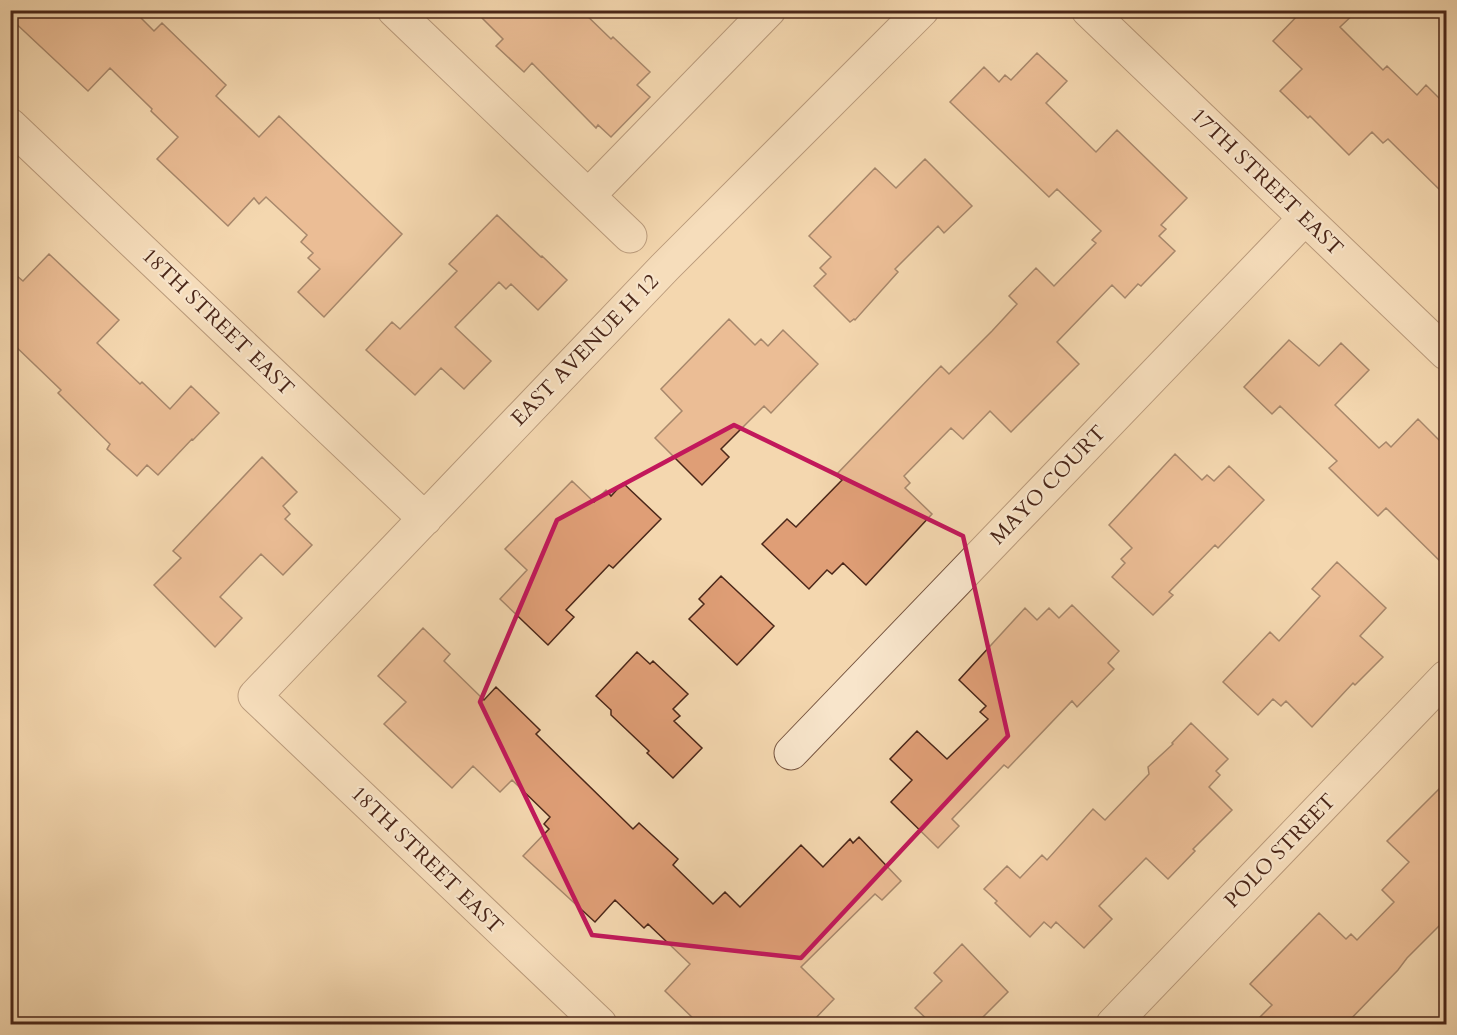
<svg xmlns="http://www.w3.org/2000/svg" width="1457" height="1035" font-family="Cardo,serif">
<rect width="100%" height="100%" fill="#f4d7af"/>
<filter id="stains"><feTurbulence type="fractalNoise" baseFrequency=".00333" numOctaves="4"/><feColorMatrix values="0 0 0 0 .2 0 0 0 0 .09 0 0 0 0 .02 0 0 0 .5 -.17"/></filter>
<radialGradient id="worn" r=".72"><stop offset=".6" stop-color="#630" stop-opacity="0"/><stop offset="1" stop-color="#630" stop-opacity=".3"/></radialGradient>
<path fill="#df9e76" stroke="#4b2719" stroke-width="1.5" d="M 10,10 L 133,10 L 154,31 L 162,23 L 226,85 L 216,96 L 259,137 L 279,116 L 402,234 L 324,317 L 298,292 L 320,269 L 308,258 L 313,253 L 301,242 L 307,235 L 266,197 L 259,204 L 254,198 L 228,226 L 157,159 L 178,137 L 151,111 L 152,109 L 110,68 L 88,91 L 10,18 Z
M 474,10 L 581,10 L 611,39 L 613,37 L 650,72 L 637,85 L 650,97 L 611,137 L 598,125 L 596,128 L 532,63 L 524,72 L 496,46 L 503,39 Z
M 1303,10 L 1358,10 L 1340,27 L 1383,70 L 1387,66 L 1417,95 L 1426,85 L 1446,105 L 1446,196 L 1388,139 L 1383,143 L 1372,132 L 1349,155 L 1310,116 L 1308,118 L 1280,91 L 1302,69 L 1273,41 Z
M 1037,53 L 1067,81 L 1046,103 L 1096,152 L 1117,130 L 1187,198 L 1161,225 L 1166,229 L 1159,236 L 1175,251 L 1141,286 L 1138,284 L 1125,298 L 1112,285 L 1057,342 L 1079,364 L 1011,432 L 990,411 L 963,439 L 951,428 L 904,476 L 910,483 L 905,488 L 932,514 L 866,585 L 843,563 L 832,574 L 827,570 L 809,589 L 762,544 L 787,519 L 796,527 L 842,480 L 836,475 L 941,366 L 949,374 L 992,331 L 1017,304 L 1009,296 L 1036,268 L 1054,286 L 1096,243 L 1092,240 L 1101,231 L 1057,189 L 1049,197 L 950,102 L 984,67 L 999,82 L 1005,75 L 1011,80 Z
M 925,159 L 972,206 L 944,233 L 938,226 L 895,269 L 898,272 L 855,320 L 854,319 L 850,322 L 814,286 L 826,274 L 820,268 L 831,257 L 809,236 L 875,168 L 896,188 Z
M 497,215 L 541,257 L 542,256 L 567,280 L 538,310 L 511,284 L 506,289 L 499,282 L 455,327 L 491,361 L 464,389 L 441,368 L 415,395 L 366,350 L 392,322 L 400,329 L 457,271 L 449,264 Z
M 49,254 L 119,320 L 97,343 L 140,384 L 142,382 L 170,409 L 191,386 L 219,413 L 193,440 L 192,439 L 158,475 L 147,465 L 137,476 L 107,449 L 110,444 L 58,393 L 61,390 L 10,341 L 10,270 L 23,281 Z
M 729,319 L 755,345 L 761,339 L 768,346 L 783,330 L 818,364 L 771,413 L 764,406 L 721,449 L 729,457 L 702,485 L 655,438 L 682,411 L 661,389 Z
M 1289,340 L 1319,366 L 1341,343 L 1369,370 L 1335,405 L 1379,448 L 1386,442 L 1391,447 L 1418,419 L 1446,447 L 1446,567 L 1386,508 L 1378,516 L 1329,468 L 1337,461 L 1280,406 L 1272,414 L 1244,387 Z
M 1175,454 L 1202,480 L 1207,475 L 1214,481 L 1229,466 L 1264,500 L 1218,548 L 1215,545 L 1169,592 L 1173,595 L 1153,615 L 1112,577 L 1125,563 L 1121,559 L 1132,548 L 1109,525 Z
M 262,457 L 297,492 L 283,506 L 290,514 L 285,519 L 312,545 L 283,575 L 261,554 L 220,597 L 242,618 L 215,647 L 154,585 L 181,558 L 173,551 Z
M 572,481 L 594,502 L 606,490 L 611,496 L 623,483 L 661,519 L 613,568 L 609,565 L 566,610 L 574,617 L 548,645 L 500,599 L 527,570 L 505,549 Z
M 1337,562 L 1386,608 L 1360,636 L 1383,657 L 1355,685 L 1353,683 L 1312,727 L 1286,701 L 1281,706 L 1273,699 L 1258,715 L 1223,682 L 1270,632 L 1279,641 L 1320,596 L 1312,589 Z
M 721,576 L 774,626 L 737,665 L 689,619 L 704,604 L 699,599 Z
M 1072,605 L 1119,651 L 1108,663 L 1114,669 L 1077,707 L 1072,701 L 1008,768 L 1004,765 L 952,819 L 959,826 L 938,848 L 891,802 L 912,780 L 890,759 L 917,731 L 947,759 L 988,719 L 980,712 L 986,706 L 959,680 L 1025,608 L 1037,620 L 1049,608 L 1059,618 Z
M 423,628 L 450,654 L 444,661 L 484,700 L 496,687 L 540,730 L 536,734 L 633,829 L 639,823 L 678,859 L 673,865 L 713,904 L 725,892 L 740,907 L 801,845 L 823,867 L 850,839 L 853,843 L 859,837 L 901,881 L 882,900 L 875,894 L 801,967 L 834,999 L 810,1024 L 699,1024 L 665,991 L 690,964 L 648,924 L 644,928 L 615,900 L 595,922 L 523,856 L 549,829 L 544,824 L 550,817 L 512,780 L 500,792 L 473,766 L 452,788 L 384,724 L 406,702 L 378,676 Z
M 637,652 L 650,664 L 653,661 L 688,694 L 673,709 L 680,716 L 674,721 L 702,748 L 673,778 L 647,753 L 649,751 L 611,715 L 611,710 L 596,696 Z
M 1191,723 L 1228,759 L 1216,771 L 1220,775 L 1209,787 L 1232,810 L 1193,849 L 1195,851 L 1168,879 L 1146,858 L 1099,906 L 1112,919 L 1084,948 L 1056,922 L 1051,928 L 1044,922 L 1030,937 L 995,903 L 997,901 L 984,889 L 1007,866 L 1020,878 L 1042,855 L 1047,860 L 1093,809 L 1105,820 L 1149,774 L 1148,767 L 1173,744 L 1172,743 Z
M 1446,782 L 1446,919 L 1407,958 L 1398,970 L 1346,1024 L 1253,1024 L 1272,1005 L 1250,984 L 1319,913 L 1346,939 L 1351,934 L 1357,940 L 1394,902 L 1382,890 L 1409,862 L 1387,841 Z
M 962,944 L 1008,992 L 976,1024 L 932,1024 L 915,1008 L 942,981 L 934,973 Z"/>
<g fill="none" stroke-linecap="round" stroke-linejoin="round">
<g stroke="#75533e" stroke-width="35">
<path id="minor" d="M 394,10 L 630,236
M 1088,10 L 1446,353
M 10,125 L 425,519
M 588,196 L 769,10
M 791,753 L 1305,218
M 600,1024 L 255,696 L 665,267 L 922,10
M 1113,1024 L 1446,677"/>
</g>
<use href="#minor" stroke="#f8e5cb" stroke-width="33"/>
</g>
<path d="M0 0H1457V1035H0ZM 734,425 L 963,536 L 1008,736 L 801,958 L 592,935 L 480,702 L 557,520 Z" fill="#f4d7af" fill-opacity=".55" fill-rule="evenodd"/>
<path fill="none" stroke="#c2185b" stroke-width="4.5" stroke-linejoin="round" d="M 734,425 L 963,536 L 1008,736 L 801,958 L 592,935 L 480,702 L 557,520 Z"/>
<g text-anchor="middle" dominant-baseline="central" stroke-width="4.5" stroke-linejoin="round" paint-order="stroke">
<g font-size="21" fill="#4b2719" stroke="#f8e5cb">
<text transform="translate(1267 182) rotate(44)">17TH STREET EAST</text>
<text transform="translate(218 322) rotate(44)">18TH STREET EAST</text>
<text transform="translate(585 350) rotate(-46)">EAST AVENUE H 12</text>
<text transform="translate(1048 485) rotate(-46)">MAYO COURT</text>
<text transform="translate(1280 851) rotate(-46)">POLO STREET</text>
<text transform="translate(427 860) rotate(44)">18TH STREET EAST</text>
</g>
</g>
<rect width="1457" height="1035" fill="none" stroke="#f4d7af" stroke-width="36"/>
<rect x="12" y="12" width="1433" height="1011" fill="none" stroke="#4b2719" stroke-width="3"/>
<rect x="18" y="18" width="1421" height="999" fill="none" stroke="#4b2719" stroke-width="1.5"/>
<rect width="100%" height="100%" filter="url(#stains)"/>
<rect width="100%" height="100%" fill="url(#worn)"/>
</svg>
